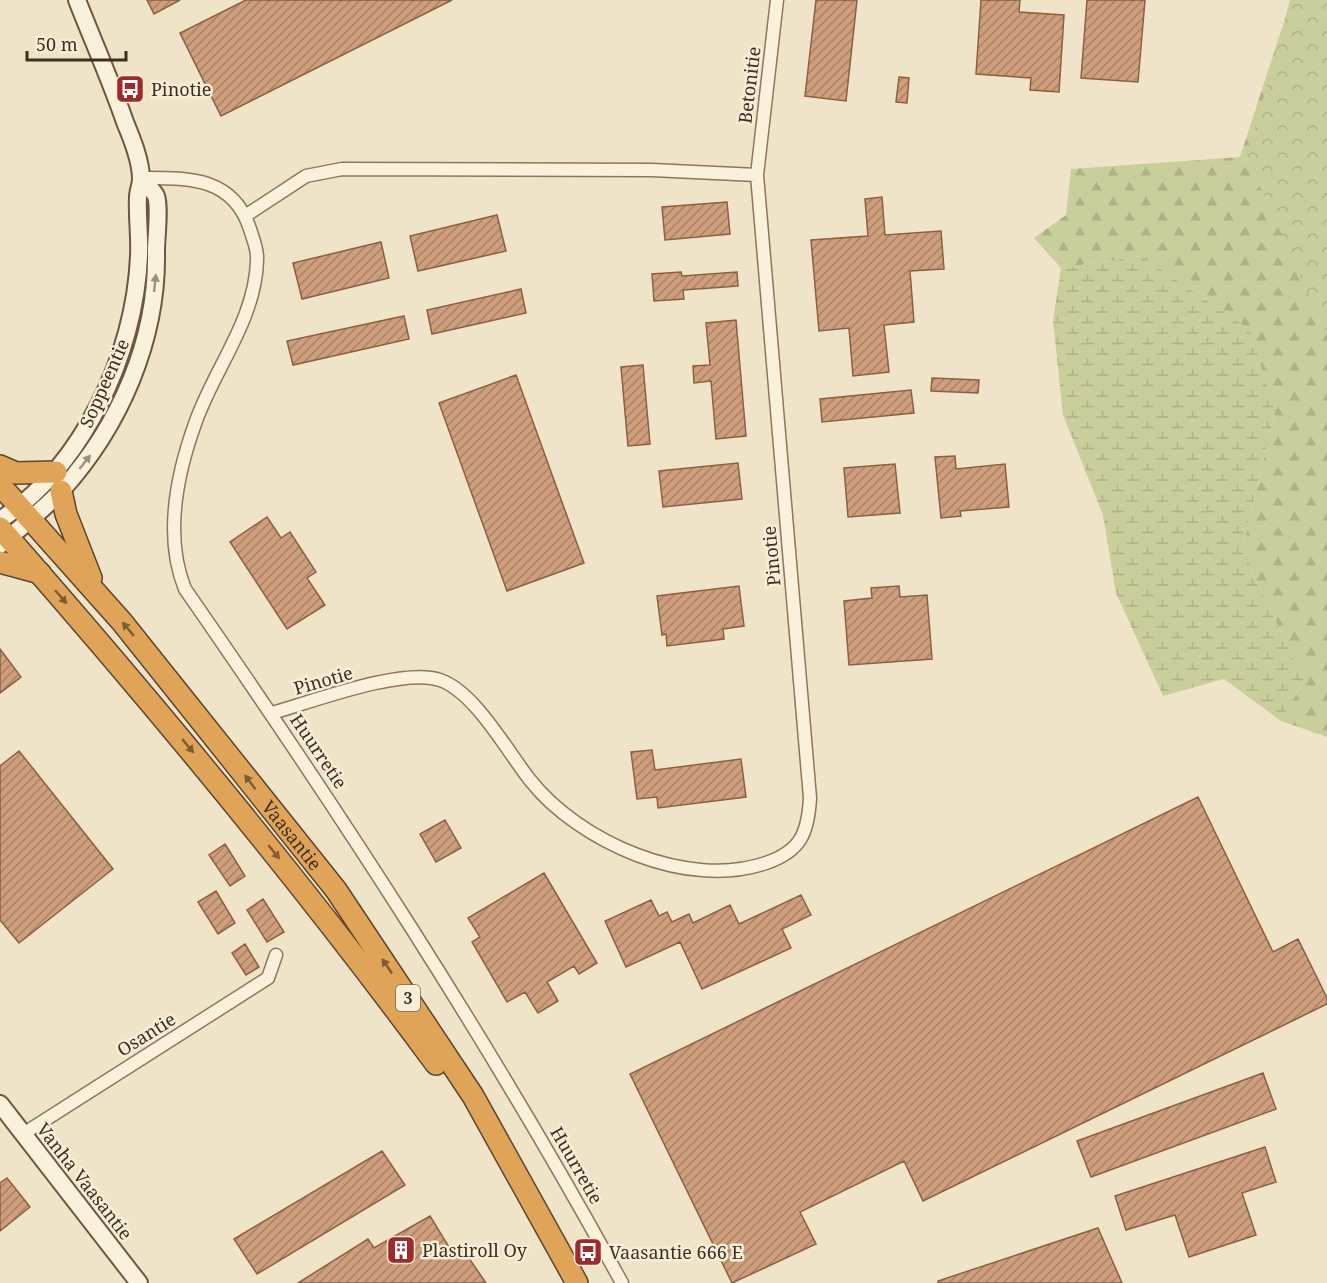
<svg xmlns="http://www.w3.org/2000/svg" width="1327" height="1283" font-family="'Noto Serif',serif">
<defs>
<pattern id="forest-firs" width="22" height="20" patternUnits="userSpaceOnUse" patternTransform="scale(1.5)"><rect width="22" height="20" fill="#c9cf9b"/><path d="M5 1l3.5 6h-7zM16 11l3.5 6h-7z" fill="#aeb285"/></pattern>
<pattern id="wetland-marsh" width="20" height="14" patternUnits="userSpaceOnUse" patternTransform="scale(1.5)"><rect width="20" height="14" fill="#c9cf9b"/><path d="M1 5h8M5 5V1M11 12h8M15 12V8" fill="none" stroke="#aeb285"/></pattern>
<pattern id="park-crowns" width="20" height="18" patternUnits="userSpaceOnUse" patternTransform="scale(1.5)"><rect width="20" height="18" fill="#c9cf9b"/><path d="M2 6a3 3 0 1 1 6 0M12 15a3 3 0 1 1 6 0" fill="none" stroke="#aeb285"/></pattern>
<pattern id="building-hatch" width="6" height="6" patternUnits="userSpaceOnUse" patternTransform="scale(1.5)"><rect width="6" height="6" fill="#cf9f7d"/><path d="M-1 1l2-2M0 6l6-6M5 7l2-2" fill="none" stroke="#a98266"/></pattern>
</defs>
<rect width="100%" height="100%" fill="#f0e4c8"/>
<path fill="url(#forest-firs)" d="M 1294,0 L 1327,0 L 1327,737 L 1281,721 L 1304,680 L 1242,551 L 1275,412 L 1141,256 L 1061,268 L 1034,238 L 1066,215 L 1071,169 L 1240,157 L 1280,34 Z"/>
<path fill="url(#wetland-marsh)" d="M 1141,256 L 1250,330 L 1275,412 L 1242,551 L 1304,680 L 1281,721 L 1224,679 L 1163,696 L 1116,593 L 1103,515 L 1063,415 L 1053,321 L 1061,268 Z"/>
<path fill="url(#park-crowns)" d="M 1290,0 L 1327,0 L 1327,335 L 1247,158 Z"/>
<path fill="url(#building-hatch)" stroke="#8d5f41" stroke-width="1.5" d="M 147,0 L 180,0 L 154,14 Z
M 246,0 L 452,0 L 221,116 L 180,33 Z
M 816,0 L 857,0 L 846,101 L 805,96 Z
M 981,0 L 1020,0 L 1019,12 L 1064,15 L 1059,92 L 1030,90 L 1031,78 L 976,74 Z
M 1087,0 L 1145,0 L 1138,82 L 1081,78 Z
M 899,77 L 909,78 L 907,103 L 896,102 Z
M 882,197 L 885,235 L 941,231 L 944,269 L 910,271 L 914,322 L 884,325 L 889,372 L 853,376 L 849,328 L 819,331 L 811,240 L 868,236 L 865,199 Z
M 727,202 L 730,234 L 665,240 L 662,207 Z
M 497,215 L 506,251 L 418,271 L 410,236 Z
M 381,242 L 389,278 L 302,299 L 293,263 Z
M 681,272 L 682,276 L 737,272 L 738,286 L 683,290 L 684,299 L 654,301 L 652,274 Z
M 521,289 L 526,313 L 432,334 L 427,310 Z
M 404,316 L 409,339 L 293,365 L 287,341 Z
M 736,320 L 746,436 L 716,439 L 711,381 L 694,383 L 693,366 L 710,365 L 706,323 Z
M 643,365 L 650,444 L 628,446 L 621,367 Z
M 516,375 L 584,563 L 507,591 L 439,403 Z
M 932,378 L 979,380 L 978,393 L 931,391 Z
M 911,390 L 914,413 L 822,422 L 820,399 Z
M 955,456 L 956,469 L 1005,464 L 1009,507 L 960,511 L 961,516 L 941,518 L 935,457 Z
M 738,463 L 742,499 L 663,507 L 659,471 Z
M 895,464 L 900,513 L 848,517 L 844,468 Z
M 267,517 L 281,538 L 290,532 L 316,572 L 307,578 L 325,605 L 287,629 L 230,542 Z
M 739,586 L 744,626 L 723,629 L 724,639 L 667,646 L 666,634 L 662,635 L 657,596 Z
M 899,586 L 900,597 L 927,595 L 932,659 L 849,665 L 844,601 L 872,598 L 871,588 Z
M 0,649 L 21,677 L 0,693 Z
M 652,750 L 655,770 L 741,759 L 746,797 L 658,808 L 657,797 L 637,799 L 631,752 Z
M 19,751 L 113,869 L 19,943 L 0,920 L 0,766 Z
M 1198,797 L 1273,952 L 1298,939 L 1327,998 L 1327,1004 L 923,1201 L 904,1161 L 800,1212 L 816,1244 L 732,1283 L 630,1074 Z
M 445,820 L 461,848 L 436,862 L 420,834 Z
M 225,844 L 245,876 L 230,886 L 209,855 Z
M 544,873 L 597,963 L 579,974 L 574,966 L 547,982 L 558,1001 L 538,1013 L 525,992 L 507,1002 L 472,942 L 480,937 L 468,918 Z
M 216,891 L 235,923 L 218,934 L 198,902 Z
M 801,895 L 811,915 L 782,929 L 791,948 L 702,989 L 680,942 L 626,967 L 605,921 L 651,900 L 659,916 L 667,912 L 672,922 L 689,914 L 693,923 L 730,905 L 739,924 Z
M 263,899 L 284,932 L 267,942 L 247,910 Z
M 245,944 L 259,967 L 246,975 L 232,953 Z
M 1263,1073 L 1276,1109 L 1091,1177 L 1077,1141 Z
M 1265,1147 L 1276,1182 L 1242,1193 L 1256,1235 L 1189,1257 L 1175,1215 L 1126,1230 L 1115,1196 Z
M 382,1151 L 405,1185 L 257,1274 L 234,1239 Z
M 7,1178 L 30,1207 L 0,1231 L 0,1183 Z
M 430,1216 L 455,1257 L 464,1251 L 486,1283 L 298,1283 L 368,1239 L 374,1248 Z
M 1098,1228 L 1122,1283 L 938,1283 L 938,1281 Z"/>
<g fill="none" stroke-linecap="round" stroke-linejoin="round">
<g stroke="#8d765c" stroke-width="15">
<path id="street" d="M 757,175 L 777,0
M 141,178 C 188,178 233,176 250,229 C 253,239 258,250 257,260 C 256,318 215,368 196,421 C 177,473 164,537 185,589 C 342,815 490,1042 622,1283
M 245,216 L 306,176 L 342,169 L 652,170 L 757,175 L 810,798 C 808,833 801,851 766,863 C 687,890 579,842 530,780 C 507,751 475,692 440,680 C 403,667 311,702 272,713
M 23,1134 L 268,978 L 276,955"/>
</g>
<g stroke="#6f573f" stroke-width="20">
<path id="secondary" d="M 0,520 C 83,466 135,354 139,256 C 140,236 137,217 138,197 C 138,191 141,185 141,179 C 141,161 132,139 125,122 C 111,81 93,41 77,0
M 0,545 C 21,527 42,511 61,491 C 120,426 158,339 156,251 C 156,238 160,207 156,196 C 153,190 145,183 141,178
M 0,1104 L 139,1283"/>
</g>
<g stroke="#5b4430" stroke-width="24">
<g id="highway">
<path d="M 0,466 L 16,473 L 56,472"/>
<path id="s1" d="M 0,485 L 122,622 L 336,890 L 473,1096 L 577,1283"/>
<path d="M 61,491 L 66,514 L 91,578"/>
<path d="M 0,528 C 152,701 299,878 436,1064"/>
<path d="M 0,562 L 40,573"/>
</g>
</g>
<use href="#street" stroke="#faf1dc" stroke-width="12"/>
<use href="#secondary" stroke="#faf1dc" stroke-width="16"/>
<use href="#highway" stroke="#e0a458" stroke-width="21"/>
</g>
<defs><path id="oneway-solid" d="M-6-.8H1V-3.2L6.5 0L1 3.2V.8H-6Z" transform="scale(1.5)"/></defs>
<g fill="#9c907e">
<use href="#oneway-solid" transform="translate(155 283) rotate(-84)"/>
<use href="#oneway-solid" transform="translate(85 462) rotate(-52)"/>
</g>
<g fill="#7e5d36">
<use href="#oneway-solid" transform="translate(61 597) rotate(49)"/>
<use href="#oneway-solid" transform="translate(128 629) rotate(-130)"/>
<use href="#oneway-solid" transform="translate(188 746) rotate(50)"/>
<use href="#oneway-solid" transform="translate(250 782) rotate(-127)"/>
<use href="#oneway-solid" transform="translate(274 852) rotate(51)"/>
<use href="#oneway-solid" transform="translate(387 966) rotate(-124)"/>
</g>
<defs>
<g id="bus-square" transform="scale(1.5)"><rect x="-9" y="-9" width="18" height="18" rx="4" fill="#9e2a2b" stroke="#f7eed8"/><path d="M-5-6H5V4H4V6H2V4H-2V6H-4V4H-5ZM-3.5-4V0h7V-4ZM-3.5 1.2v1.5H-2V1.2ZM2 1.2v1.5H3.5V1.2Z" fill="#fff"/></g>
<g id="building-square" transform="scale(1.5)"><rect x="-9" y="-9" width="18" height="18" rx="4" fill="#9e2a2b" stroke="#f7eed8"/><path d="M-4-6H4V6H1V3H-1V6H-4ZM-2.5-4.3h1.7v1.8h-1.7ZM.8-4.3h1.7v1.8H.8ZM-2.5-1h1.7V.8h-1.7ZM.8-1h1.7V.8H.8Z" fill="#fff"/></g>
</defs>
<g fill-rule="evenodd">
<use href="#bus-square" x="130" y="89"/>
<use href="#building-square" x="401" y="1250"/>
<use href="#bus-square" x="588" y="1252"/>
</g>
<g text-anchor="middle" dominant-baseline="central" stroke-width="5" stroke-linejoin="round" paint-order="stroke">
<rect fill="#f7eed8" stroke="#756857" stroke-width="1.5" x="396" y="985" width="24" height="26" rx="4.5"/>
<g font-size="16" font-weight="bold" fill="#3d2e20">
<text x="408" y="998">3</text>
</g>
<g font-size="18" fill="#3d2e20" stroke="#f7eed8">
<text transform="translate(749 85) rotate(-83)">Betonitie</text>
<text transform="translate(104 383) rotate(-66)">Soppeentie</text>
<text transform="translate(771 556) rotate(-95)">Pinotie</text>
<text transform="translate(323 680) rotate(-16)">Pinotie</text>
<text transform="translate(319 751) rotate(56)">Huurretie</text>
<text stroke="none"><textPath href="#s1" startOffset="456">Vaasantie</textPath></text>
<text transform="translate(146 1034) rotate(-32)">Osantie</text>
<text transform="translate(577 1165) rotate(60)">Huurretie</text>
<text transform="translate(85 1181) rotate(52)">Vanha Vaasantie</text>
</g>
<g font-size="18" fill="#3d2e20" stroke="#f7eed8" text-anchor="start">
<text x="151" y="89">Pinotie</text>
<text x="422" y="1250">Plastiroll Oy</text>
<text x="609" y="1252">Vaasantie 666 E</text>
</g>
</g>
<path d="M27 51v9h99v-9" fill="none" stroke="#3d2e20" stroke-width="3"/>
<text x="36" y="51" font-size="18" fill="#3d2e20" stroke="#f7eed8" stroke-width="4.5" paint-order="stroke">50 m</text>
</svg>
